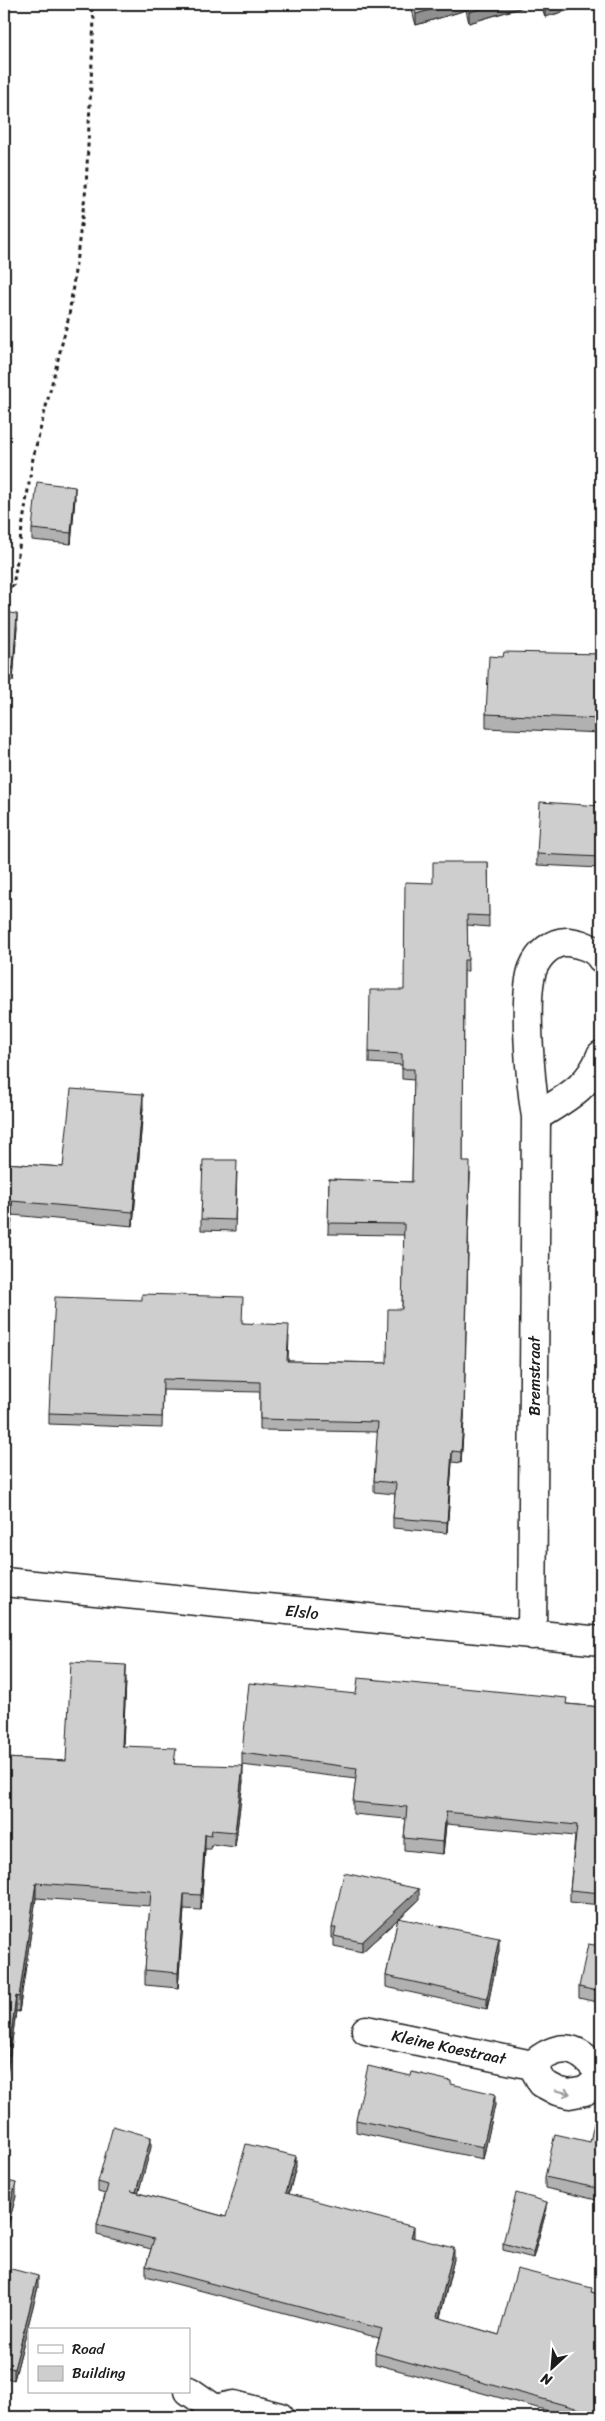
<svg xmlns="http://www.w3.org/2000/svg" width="605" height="2421" font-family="Sriracha,sans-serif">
<rect width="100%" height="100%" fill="#fff"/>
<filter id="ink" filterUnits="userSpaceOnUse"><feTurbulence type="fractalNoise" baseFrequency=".02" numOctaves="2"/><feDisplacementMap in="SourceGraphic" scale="10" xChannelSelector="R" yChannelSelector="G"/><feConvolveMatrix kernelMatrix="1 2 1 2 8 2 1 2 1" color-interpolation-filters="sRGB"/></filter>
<g filter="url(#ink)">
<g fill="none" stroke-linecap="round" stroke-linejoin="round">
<g stroke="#1c1c1c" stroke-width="31">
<path id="minor" d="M 536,1117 C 564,1099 589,1088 601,1055
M 4,1582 L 601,1641
M 532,1635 L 536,1117 C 531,1086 522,996 533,968 C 539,954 552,941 568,942 C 579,943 595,948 601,958
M 366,2030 L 532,2065 L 542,2083 L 557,2091 L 569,2094 L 585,2091 L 601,2078
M 532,2065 C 561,2040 580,2046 601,2075
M 189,2391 L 215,2409
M 210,2417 L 215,2409 L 234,2405 L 280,2417"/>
</g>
<path stroke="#1c1c1c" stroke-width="3" stroke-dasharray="4 4" stroke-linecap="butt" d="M 4,591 L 13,586 L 33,458 L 69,316 L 86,188 L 94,19 L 90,4"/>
<use href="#minor" stroke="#fff" stroke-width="28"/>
</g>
<path fill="#b1b1b1" stroke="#1c1c1c" d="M 410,4 L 533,4 L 469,23 L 466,10 L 416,25 Z
M 541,4 L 590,4 L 545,17 Z
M 75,498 L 71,544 L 32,540 L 32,529 Z
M 4,612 L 17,627 L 13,681 L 4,680 Z
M 601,654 L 601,733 L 486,728 L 486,714 L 503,657 Z
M 601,806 L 601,868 L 537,865 L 537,854 Z
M 488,862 L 489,927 L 467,925 L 468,971 L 464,971 L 463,1162 L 464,1419 L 461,1463 L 452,1462 L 447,1533 L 393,1528 L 393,1518 L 395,1494 L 374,1492 L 374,1481 L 378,1432 L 260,1430 L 260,1392 L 163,1390 L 162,1428 L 49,1424 L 49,1413 L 243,1323 L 289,1336 L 288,1361 L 387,1363 L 402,1309 L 404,1235 L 328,1234 L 329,1179 L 412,1182 L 414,1080 L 402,1079 L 402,1065 L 369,1063 L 369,1052 L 404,990 L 433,883 Z
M 143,1108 L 133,1226 L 12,1215 L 11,1235 L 4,1235 L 4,1163 L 63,1167 Z
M 237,1171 L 235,1231 L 201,1230 L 201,1219 Z
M 126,1680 L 123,1746 L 176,1764 L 243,1781 L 235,1847 L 212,1844 L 211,1849 L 205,1849 L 201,1910 L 184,1909 L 178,1988 L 145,1985 L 145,1970 L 150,1906 L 36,1898 L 19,2012 L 16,2011 L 11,2048 L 10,2048 L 10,2053 L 4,2096 L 4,1758 L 66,1761 Z
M 356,1694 L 567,1704 L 601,1707 L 601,1905 L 570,1902 L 570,1890 L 575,1836 L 446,1824 L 443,1854 L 404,1850 L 404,1838 L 406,1819 L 353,1814 L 353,1802 L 356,1779 L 242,1765 L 242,1753 Z
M 419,1900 L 399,1919 L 499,1950 L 487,2009 L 386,1987 L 386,1976 L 398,1919 L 362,1952 L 334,1946 L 334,1938 L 332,1938 L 332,1928 Z
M 601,1946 L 601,2003 L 579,1998 L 579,1987 Z
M 451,2084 L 495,2105 L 483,2159 L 356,2132 L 356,2120 Z
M 601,2125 L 601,2201 L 545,2188 L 545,2177 L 590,2142 Z
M 151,2147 L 138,2193 L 226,2217 L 296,2166 L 289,2194 L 414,2238 L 454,2259 L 440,2318 L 499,2335 L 592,2292 L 601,2295 L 601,2417 L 571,2417 L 375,2364 L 375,2353 L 379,2338 L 146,2276 L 146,2266 L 151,2249 L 97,2235 L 97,2225 L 105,2194 L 98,2192 L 98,2182 Z
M 4,2180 L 16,2196 L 7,2229 L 4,2228 Z
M 547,2208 L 533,2258 L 503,2250 L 503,2243 Z
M 4,2267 L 38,2287 L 14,2380 L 4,2377 Z"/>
<path fill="#909090" stroke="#1c1c1c" d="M 451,4 L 466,4 L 466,10 L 416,25 L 416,14 Z
M 497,4 L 533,4 L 469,23 L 469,12 Z
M 552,4 L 590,4 L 545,17 L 545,6 Z
M 75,487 L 75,498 L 71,544 L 71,533 Z
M 17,614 L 17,627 L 13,681 L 13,668 Z
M 143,1094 L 143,1108 L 133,1226 L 133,1212 Z
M 470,1173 L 464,1419 L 461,1463 L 461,1452 Z
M 12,1201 L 12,1215 L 11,1235 L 11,1221 Z
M 452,1451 L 452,1462 L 447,1533 L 447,1522 Z
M 126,1665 L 126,1680 L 122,1761 L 122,1746 Z
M 243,1766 L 243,1781 L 235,1847 L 235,1832 Z
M 446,1812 L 446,1824 L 443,1854 L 443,1842 Z
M 205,1834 L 205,1849 L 201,1910 L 201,1895 Z
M 36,1883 L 36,1898 L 19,2012 L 19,1997 Z
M 419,1889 L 419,1900 L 362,1952 L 362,1942 Z
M 184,1894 L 184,1909 L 178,1988 L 178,1973 Z
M 499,1938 L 499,1950 L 487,2009 L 487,1998 Z
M 16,1996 L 16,2011 L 11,2048 L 11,2034 Z
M 10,2040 L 10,2053 L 4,2096 L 4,2083 Z
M 495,2094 L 495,2105 L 483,2159 L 483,2147 Z
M 6,2118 L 6,2132 L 4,2140 L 4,2126 Z
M 151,2137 L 151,2147 L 136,2202 L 136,2192 Z
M 296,2156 L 296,2166 L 286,2203 L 286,2193 Z
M 16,2183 L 16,2196 L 7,2229 L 7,2216 Z
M 547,2202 L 547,2208 L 533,2258 L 533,2252 Z
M 414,2227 L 414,2237 L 411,2248 L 411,2237 Z
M 454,2248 L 454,2259 L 437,2327 L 437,2317 Z
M 38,2276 L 38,2287 L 14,2380 L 14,2369 Z"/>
<path fill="#cecece" stroke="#1c1c1c" d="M 413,4 L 451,4 L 416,14 Z
M 467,4 L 497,4 L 469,12 Z
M 544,4 L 552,4 L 545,6 Z
M 37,482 L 75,487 L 71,533 L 32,529 Z
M 4,612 L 17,614 L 13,668 L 4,667 Z
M 504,652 L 601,654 L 601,719 L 486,714 L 489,656 L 503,657 Z
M 540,802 L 601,806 L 601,857 L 537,854 Z
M 433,862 L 488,862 L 489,916 L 467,915 L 468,960 L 464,960 L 463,1162 L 470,1162 L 464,1408 L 461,1452 L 452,1451 L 447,1522 L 393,1518 L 396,1483 L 374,1481 L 378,1422 L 260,1419 L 260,1382 L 163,1379 L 162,1417 L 49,1413 L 55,1297 L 142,1300 L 142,1294 L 243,1297 L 242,1323 L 289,1325 L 287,1361 L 387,1363 L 388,1309 L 402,1309 L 404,1224 L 328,1223 L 329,1179 L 412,1182 L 414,1069 L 402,1069 L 402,1054 L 369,1052 L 370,990 L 404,990 L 405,882 L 433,883 Z
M 71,1089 L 143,1094 L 133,1212 L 12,1201 L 11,1221 L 4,1221 L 4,1163 L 63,1167 Z
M 203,1160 L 237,1160 L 235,1220 L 201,1219 Z
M 71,1662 L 126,1665 L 122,1746 L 176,1748 L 174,1764 L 243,1766 L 235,1832 L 212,1830 L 211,1835 L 205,1834 L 201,1895 L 184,1894 L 178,1973 L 145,1970 L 151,1891 L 36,1883 L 19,1997 L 16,1996 L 11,2034 L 4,2033 L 4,1758 L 66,1761 Z
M 358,1678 L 567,1698 L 566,1704 L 601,1707 L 601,1893 L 570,1890 L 577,1825 L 446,1812 L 443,1842 L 404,1838 L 407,1807 L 353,1802 L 357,1768 L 242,1753 L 249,1683 L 356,1694 Z
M 344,1873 L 419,1889 L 362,1942 L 334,1936 L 336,1928 L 332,1928 Z
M 398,1918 L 499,1938 L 487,1998 L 386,1976 Z
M 588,1944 L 601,1946 L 601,1992 L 579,1987 Z
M 10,2040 L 4,2083 L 4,2045 Z
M 368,2066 L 411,2076 L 412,2072 L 451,2081 L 451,2084 L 495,2094 L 483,2147 L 356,2120 Z
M 594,2123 L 601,2125 L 601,2189 L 545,2177 L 555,2134 L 590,2142 Z
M 113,2126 L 151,2137 L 136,2192 L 131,2191 L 226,2217 L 246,2144 L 296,2156 L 286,2193 L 414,2227 L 411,2237 L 454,2248 L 437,2317 L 499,2335 L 517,2269 L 592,2288 L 591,2292 L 601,2295 L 601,2415 L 375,2353 L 382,2329 L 146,2266 L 154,2239 L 97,2225 L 108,2185 L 98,2182 Z
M 4,2180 L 16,2183 L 7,2216 L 4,2215 Z
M 516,2193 L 547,2202 L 533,2252 L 503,2243 Z
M 4,2267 L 38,2276 L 14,2369 L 4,2366 Z"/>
<defs><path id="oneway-shaft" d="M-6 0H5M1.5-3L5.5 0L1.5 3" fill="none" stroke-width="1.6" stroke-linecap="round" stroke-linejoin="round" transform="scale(1.25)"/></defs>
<use stroke="#999" href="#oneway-shaft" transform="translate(563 2092) rotate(13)"/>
</g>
<g text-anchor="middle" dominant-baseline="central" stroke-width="4" stroke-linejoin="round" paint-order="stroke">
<g font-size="16" fill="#1c1c1c" stroke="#fff">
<text transform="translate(534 1376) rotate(-90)">Bremstraat</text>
<text transform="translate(302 1612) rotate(6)">Elslo</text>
<text transform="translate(449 2047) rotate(12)">Kleine Koestraat</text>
</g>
</g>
<rect width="605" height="2421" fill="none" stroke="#fff" stroke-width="20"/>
<rect x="10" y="10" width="585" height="2401" fill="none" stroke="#1c1c1c" stroke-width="2" filter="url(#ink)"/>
<rect x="28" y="2328" width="162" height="65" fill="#ffffff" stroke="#a4a4a4"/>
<rect x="38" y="2345" width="25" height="8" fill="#ffffff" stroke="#a4a4a4"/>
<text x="72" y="2354" font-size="15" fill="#1c1c1c">Road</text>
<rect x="38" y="2366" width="25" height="15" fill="#cecece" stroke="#a4a4a4"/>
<text x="72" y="2378" font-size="15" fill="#1c1c1c">Building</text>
<g transform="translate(552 2368) rotate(206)" stroke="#ffffff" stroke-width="4" paint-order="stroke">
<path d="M0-4L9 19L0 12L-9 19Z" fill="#1c1c1c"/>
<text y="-8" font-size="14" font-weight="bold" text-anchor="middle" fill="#1c1c1c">N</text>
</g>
</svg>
